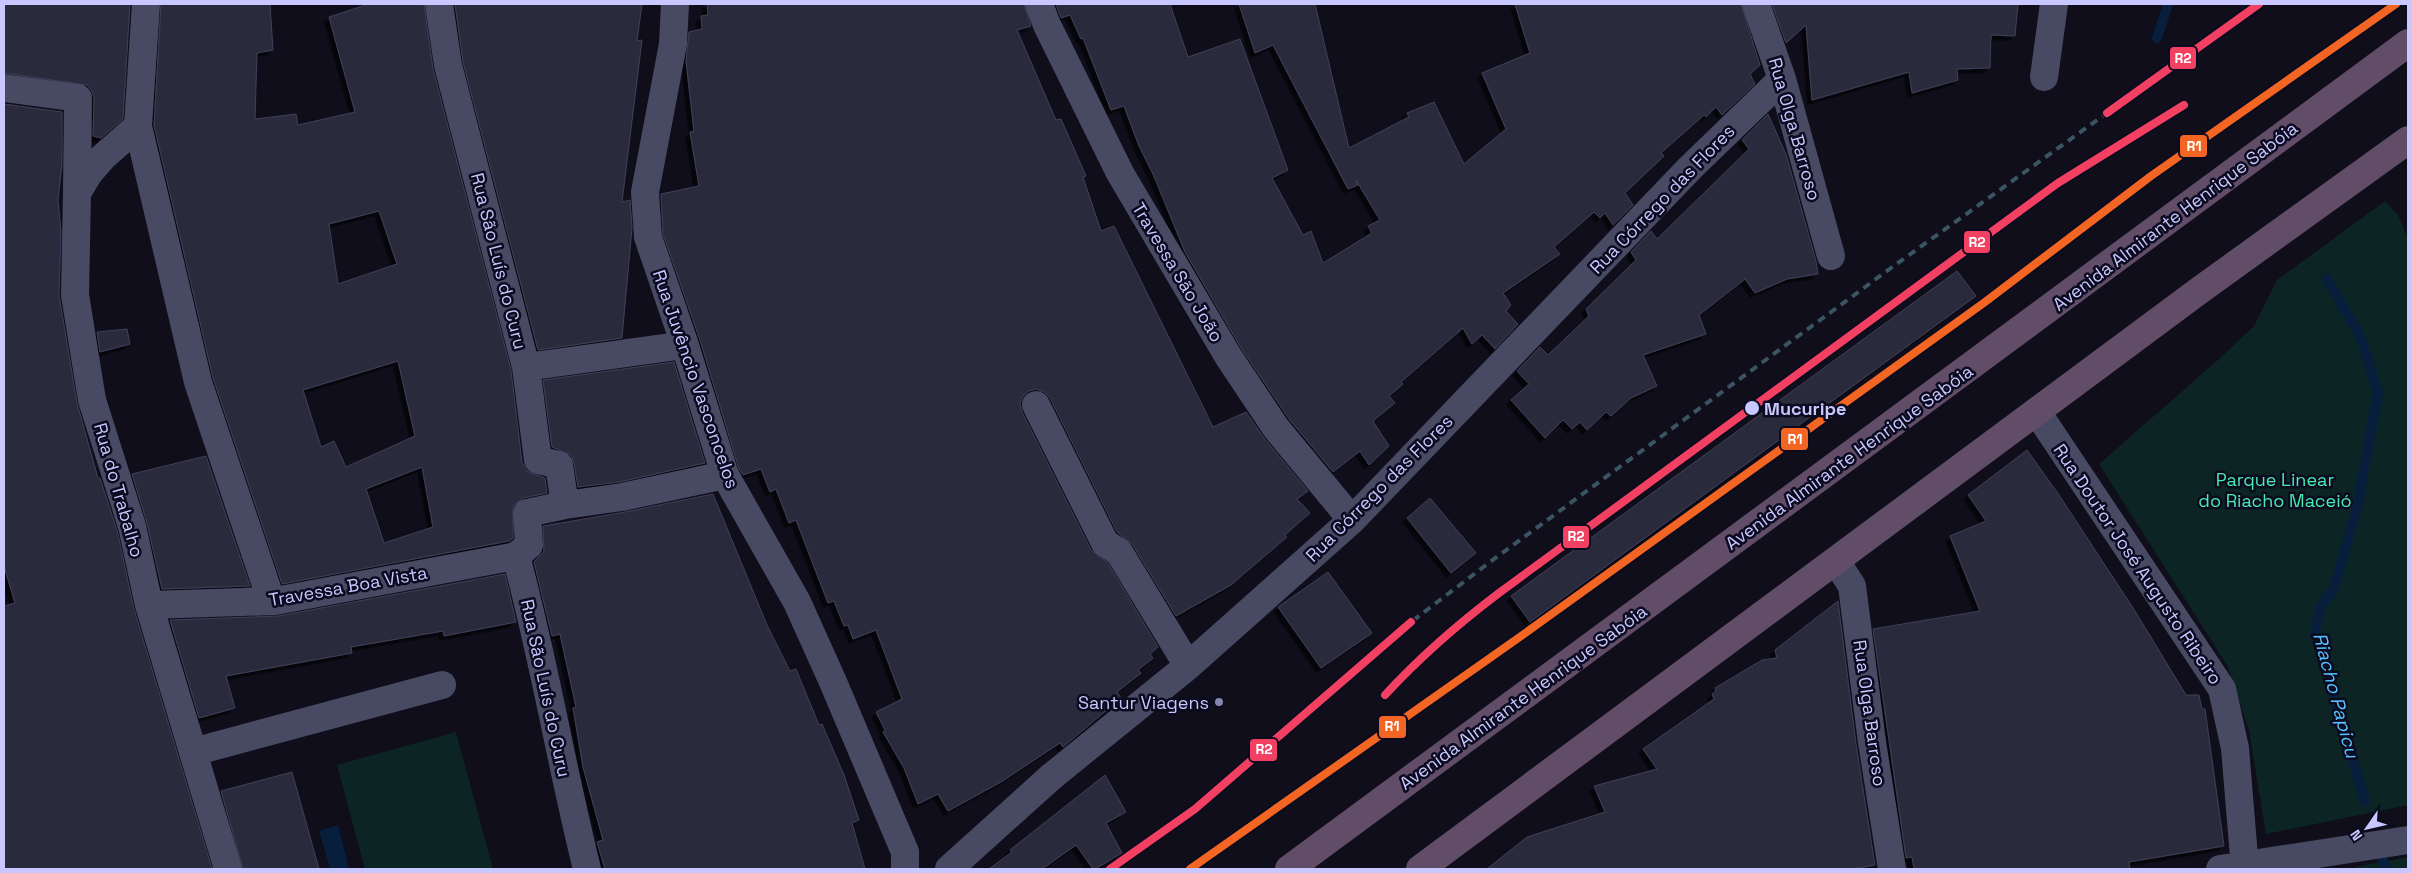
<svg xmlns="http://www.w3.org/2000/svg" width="2412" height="873" font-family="'Space Grotesk',sans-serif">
<defs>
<filter id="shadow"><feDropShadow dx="-4.5" dy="4.5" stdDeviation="0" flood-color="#0009"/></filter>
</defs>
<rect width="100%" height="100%" fill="#0f0e1a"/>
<path fill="#0c2524" d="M 2385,201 L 2398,215 L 2408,239 L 2408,805 L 2266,834 L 2249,730 L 2227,665 L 2099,464 L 2219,359 L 2254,326 L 2277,280 Z
M 456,732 L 493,869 L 365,869 L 337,765 Z
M 2408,857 L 2408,869 L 2356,869 L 2356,867 Z"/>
<path fill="#071f3d" d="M 338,825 L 349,869 L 330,869 L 319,831 Z"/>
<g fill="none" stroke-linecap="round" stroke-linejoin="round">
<path stroke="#071f3d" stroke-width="10" d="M 2157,38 L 2168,4
M 2327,279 L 2360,336 L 2378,392 L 2357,508 L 2334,589 L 2320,608 L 2315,633 L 2365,801
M 2382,858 L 2386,869"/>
</g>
<path fill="#2c2b3d" stroke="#413f59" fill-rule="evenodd" filter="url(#shadow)" d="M 4,4 L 130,4 L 123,119 L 101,138 L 93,136 L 94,98 L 92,91 L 87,85 L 4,73 Z
M 161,4 L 270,4 L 273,50 L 257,53 L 255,119 L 296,114 L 298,125 L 355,112 L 329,17 L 369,4 L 424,4 L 433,69 L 511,370 L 522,462 L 527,471 L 545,478 L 547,493 L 523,498 L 513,506 L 513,538 L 509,541 L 282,584 L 213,378 L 154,125 ZM 379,211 L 397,264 L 338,284 L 329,224 ZM 398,361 L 415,436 L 346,467 L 334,441 L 321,447 L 303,390 ZM 422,467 L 433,527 L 384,543 L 366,489 Z
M 455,4 L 642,4 L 637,41 L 642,40 L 622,202 L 630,200 L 632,228 L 622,338 L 538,350 L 463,62 Z
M 707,4 L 1024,4 L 1031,26 L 1017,30 L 1056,120 L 1061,119 L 1086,176 L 1083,177 L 1101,231 L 1114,226 L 1213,427 L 1246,412 L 1264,438 L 1308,491 L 1297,499 L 1310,513 L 1285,535 L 1287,537 L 1231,585 L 1176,616 L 1132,544 L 1117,532 L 1050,398 L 1044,392 L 1036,389 L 1029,391 L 1023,396 L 1020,404 L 1022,412 L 1091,550 L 1108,563 L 1158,647 L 1150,654 L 1153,658 L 1138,670 L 1141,673 L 1117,692 L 1121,698 L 1063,747 L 1060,743 L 1001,782 L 948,811 L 938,794 L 918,804 L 904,768 L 883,732 L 885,730 L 876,712 L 902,699 L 876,630 L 853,639 L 848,625 L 844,626 L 834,601 L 828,603 L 796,520 L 789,523 L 776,489 L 770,492 L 761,469 L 743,475 L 739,469 L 700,340 L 663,234 L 661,194 L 699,186 L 690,132 L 694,131 L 686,61 L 689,32 L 702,29 L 701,16 L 708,15 Z
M 1056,4 L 1170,4 L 1188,57 L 1240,39 L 1288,170 L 1272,178 L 1303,235 L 1311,231 L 1323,263 L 1372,233 L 1368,226 L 1380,220 L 1356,180 L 1358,185 L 1348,189 L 1273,45 L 1255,53 L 1239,4 L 1315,4 L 1349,148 L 1409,117 L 1407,113 L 1434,102 L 1464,164 L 1506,129 L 1482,73 L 1530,53 L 1515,4 L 1741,4 L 1760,65 L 1750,74 L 1755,84 L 1722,115 L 1716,107 L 1706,117 L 1704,115 L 1661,153 L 1664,156 L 1625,193 L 1633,205 L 1613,225 L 1605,213 L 1600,218 L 1594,212 L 1554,247 L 1560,254 L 1503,293 L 1511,305 L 1506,311 L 1518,324 L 1495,349 L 1482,335 L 1472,344 L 1463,328 L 1401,382 L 1403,384 L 1389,396 L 1395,403 L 1373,421 L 1389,446 L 1369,465 L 1360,451 L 1333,472 L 1289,419 L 1241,348 L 1185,252 L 1153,174 L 1139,146 L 1124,106 L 1111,110 L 1083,38 L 1081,39 L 1070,15 L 1061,18 Z
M 1772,4 L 2018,4 L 2015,36 L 1991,35 L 1990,68 L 1957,69 L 1958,80 L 1912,93 L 1909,72 L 1812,100 L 1806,25 L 1786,43 Z
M 4,104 L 62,112 L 62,164 L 58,200 L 61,232 L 59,295 L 77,403 L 98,478 L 100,478 L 117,530 L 134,609 L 212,869 L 4,869 L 4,606 L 15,603 L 4,566 Z
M 1768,114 L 1786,154 L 1816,261 L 1818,274 L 1787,279 L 1755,293 L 1745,279 L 1699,315 L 1706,334 L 1643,355 L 1657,386 L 1631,398 L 1611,416 L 1606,412 L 1587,430 L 1580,422 L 1572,429 L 1563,420 L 1545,438 L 1511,400 L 1529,384 L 1517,371 L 1540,347 L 1548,355 L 1589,316 L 1586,309 L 1636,260 L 1631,252 L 1651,231 L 1657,239 L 1749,149 L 1742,140 Z
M 1957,271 L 1976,296 L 1530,622 L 1511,596 Z
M 127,329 L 130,344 L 100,352 L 97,332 Z
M 674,362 L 705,463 L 619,482 L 578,487 L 574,463 L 571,455 L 552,447 L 543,380 Z
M 2027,450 L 2059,495 L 2135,611 L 2186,695 L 2199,695 L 2202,709 L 2205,709 L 2224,846 L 2129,862 L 2130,869 L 1914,869 L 1912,857 L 1906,858 L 1873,629 L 1980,611 L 1950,536 L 1986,521 L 1968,495 Z
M 206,456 L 250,586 L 162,589 L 147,523 L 132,474 Z
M 713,494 L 767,625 L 790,671 L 796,669 L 819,725 L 822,724 L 844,775 L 859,820 L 852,823 L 865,869 L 605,869 L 597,842 L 603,840 L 583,767 L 573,708 L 576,707 L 560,634 L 552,636 L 534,562 L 544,551 L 543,526 L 625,512 Z
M 1430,498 L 1476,553 L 1451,573 L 1407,518 Z
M 1328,572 L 1372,633 L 1321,668 L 1278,607 Z
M 505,574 L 516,622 L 444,636 L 443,631 L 351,647 L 352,653 L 226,676 L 235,708 L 199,718 L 170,620 L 278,616 Z
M 1838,601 L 1856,744 L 1875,865 L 1852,869 L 1487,869 L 1527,837 L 1605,812 L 1594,786 L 1657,769 L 1643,749 L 1714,699 L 1712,694 L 1716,691 L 1715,688 L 1762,660 L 1777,658 L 1775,650 Z
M 292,772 L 319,869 L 243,869 L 221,791 Z
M 1105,775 L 1126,812 L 1106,823 L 1122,853 L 1095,869 L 1093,869 L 1076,845 L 1042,869 L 989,869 L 1012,852 L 1010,850 Z"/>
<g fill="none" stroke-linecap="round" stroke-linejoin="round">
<path stroke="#484a64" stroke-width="28" d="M 146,4 L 138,126 L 198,382 L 271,600
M 439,4 L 448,65 L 526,367 L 538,460 L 559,465 L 565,505
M 675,4 L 673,44 L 645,192 L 648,237 L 685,345 L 725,475 L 797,602 L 833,682 L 905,852 L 905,869
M 1039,4 L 1047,25 L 1120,173 L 1228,356 L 1276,428 L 1352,520
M 1756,4 L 1782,79 L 1831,256
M 2044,77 L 2054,4
M 4,88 L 78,98 L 77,193
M 138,126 L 103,157 L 89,173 L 77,193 L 75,295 L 92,400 L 132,526 L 149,605 L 228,869
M 526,367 L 685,345
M 1036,405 L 1105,543 L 1119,552 L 1188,666
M 2037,412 L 2222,689 L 2235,748 L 2245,869
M 1836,561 L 1852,586 L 1872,742 L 1892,869
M 149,605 L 275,601 L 516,556
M 193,752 L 442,685
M 587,869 C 561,765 544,659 516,556 L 529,545 L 527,513 L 565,505 L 622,497 L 725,475
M 949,869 L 1051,777 L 1188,666 L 1352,520 L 1690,168 L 1782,79
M 2220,869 L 2408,840"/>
<path stroke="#624d69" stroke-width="28" d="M 1289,869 L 2408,43
M 1420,869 L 2200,290 L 2408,140"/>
<path stroke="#3b5463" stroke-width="4" stroke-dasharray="8 6" stroke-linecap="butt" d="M 1110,869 L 1195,809 L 1390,638 L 1490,562 L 1891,268 L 2259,4"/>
<g stroke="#0b0a1e" stroke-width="11">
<path id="rail-1" d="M 1190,869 L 1524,634 L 1985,302 L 2151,176 L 2396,4"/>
</g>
<g stroke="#0b0a1e" stroke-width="11">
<path id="rail-2" d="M 2107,113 L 2259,4
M 1385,695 C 1420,657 1458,624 1499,593 L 2058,183 L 2184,105
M 1110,869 L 1195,809 L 1411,622"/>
</g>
<use href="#rail-1" stroke="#f26522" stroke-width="8"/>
<use href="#rail-2" stroke="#f24062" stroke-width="8"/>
</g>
<circle fill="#c8c7ff" stroke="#0b0a1e" stroke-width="2" cx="1752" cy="408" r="8"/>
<circle fill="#8786af" stroke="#0b0a1e" stroke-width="2" cx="1219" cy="702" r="5"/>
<g text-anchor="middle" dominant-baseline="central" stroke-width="5" stroke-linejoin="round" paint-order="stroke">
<g font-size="18" fill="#c8c7ff" stroke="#0b0a1e">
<text transform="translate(1795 129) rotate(74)">Rua Olga Barroso</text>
<text transform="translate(1662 199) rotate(-46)">Rua Córrego das Flores</text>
<text transform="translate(2175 216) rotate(-37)">Avenida Almirante Henrique Sabóia</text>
<text transform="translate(499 261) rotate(76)">Rua São Luís do Curu</text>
<text transform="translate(1178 272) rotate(59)">Travessa São João</text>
<text transform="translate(696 379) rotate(71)">Rua Juvêncio Vasconcelos</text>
<text transform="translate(1849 457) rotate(-36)">Avenida Almirante Henrique Sabóia</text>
<text transform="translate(1379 488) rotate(-45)">Rua Córrego das Flores</text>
<text transform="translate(119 490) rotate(74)">Rua do Trabalho</text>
<text transform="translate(2138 564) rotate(56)">Rua Doutor José Augusto Ribeiro</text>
<text transform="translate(348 586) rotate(-10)">Travessa Boa Vista</text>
<text transform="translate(546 688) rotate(78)">Rua São Luís do Curu</text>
<text transform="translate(1523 697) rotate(-36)">Avenida Almirante Henrique Sabóia</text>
<text transform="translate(1870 713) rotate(82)">Rua Olga Barroso</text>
</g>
<g font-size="18" font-weight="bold" fill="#c8c7ff" stroke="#0b0a1e" text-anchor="start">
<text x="1764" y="408">Mucuripe</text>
</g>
<g font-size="18" fill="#47ebb2" stroke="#0b0a1e">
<text x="2275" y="479">Parque Linear<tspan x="2275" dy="21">do Riacho Maceió</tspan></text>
</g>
<g font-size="18" fill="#c8c7ff" stroke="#0b0a1e" text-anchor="end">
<text x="1209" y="702">Santur Viagens</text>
</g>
<g font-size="19" font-style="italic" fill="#55c1ff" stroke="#0b0a1e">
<text transform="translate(2336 695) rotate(75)">Riacho Papicu</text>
</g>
</g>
<g stroke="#0b0a1e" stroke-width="2">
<rect x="2169" y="46" width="28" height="24" rx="5" fill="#f24062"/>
<rect x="2179" y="134" width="29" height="24" rx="5" fill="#f26522"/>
<rect x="1963" y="230" width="28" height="24" rx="5" fill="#f24062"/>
<rect x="1780" y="427" width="29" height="24" rx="5" fill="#f26522"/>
<rect x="1562" y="525" width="28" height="24" rx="5" fill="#f24062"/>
<rect x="1378" y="715" width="29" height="24" rx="5" fill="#f26522"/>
<rect x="1249" y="738" width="29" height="24" rx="5" fill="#f24062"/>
</g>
<g font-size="14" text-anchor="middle" font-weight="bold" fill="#fff">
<text x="2183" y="63">R2</text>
<text x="2194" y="151">R1</text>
<text x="1977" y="247">R2</text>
<text x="1795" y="444">R1</text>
<text x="1576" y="541">R2</text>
<text x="1392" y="731">R1</text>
<text x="1264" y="754">R2</text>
</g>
<rect width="2412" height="873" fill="none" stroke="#c8c7ff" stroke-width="10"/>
<g transform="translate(2367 828) rotate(236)" stroke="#0b0a1e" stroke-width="4" paint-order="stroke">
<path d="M0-4L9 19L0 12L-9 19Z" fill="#c8c7ff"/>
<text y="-8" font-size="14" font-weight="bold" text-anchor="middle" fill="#c8c7ff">N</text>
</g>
</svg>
